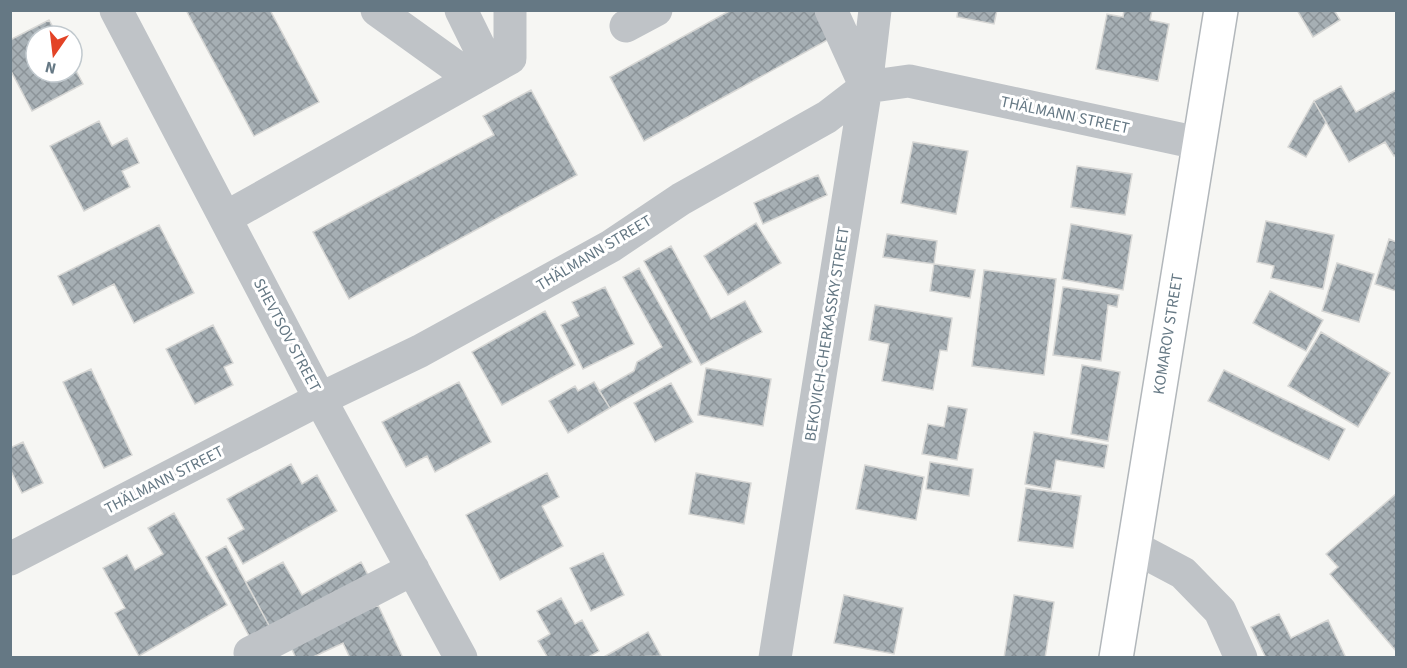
<svg xmlns="http://www.w3.org/2000/svg" width="1407" height="668" font-family="'Source Sans 3',sans-serif">
<defs>
<pattern id="building-cross-hatch" width="8" height="8" patternUnits="userSpaceOnUse" patternTransform="scale(1.5)"><rect width="8" height="8" fill="#a6afb4"/><path d="M0 0l8 8M0 8l8-8" fill="none" stroke="#8b9398"/></pattern>
</defs>
<rect width="100%" height="100%" fill="#f6f6f3"/>
<path fill="url(#building-cross-hatch)" stroke="#d7d7d5" stroke-width="1.5" d="M 186,10 L 270,10 L 319,102 L 254,136 Z
M 731,10 L 816,10 L 831,38 L 644,141 L 610,77 Z
M 958,10 L 997,10 L 994,24 L 957,17 Z
M 1124,10 L 1152,10 L 1150,20 L 1169,24 L 1158,81 L 1096,69 L 1107,14 L 1123,17 Z
M 1297,10 L 1334,10 L 1340,20 L 1313,37 Z
M 49,20 L 58,36 L 36,36 L 36,72 L 72,72 L 72,63 L 83,84 L 32,111 L 10,69 L 10,40 Z
M 1341,86 L 1356,112 L 1396,90 L 1396,154 L 1394,156 L 1385,142 L 1349,162 L 1314,101 Z
M 531,90 L 577,175 L 349,299 L 313,232 L 494,135 L 483,116 Z
M 1314,101 L 1326,122 L 1306,157 L 1288,147 Z
M 99,121 L 112,146 L 127,138 L 139,163 L 122,171 L 130,187 L 84,211 L 50,146 Z
M 913,142 L 968,151 L 956,214 L 901,203 Z
M 1077,166 L 1132,174 L 1125,215 L 1071,207 Z
M 818,175 L 827,195 L 763,224 L 754,203 Z
M 1266,221 L 1334,235 L 1323,289 L 1271,278 L 1274,266 L 1257,262 Z
M 756,223 L 781,263 L 728,295 L 704,256 Z
M 1071,224 L 1132,235 L 1123,290 L 1062,279 Z
M 159,225 L 194,293 L 134,323 L 114,284 L 73,305 L 58,276 Z
M 887,234 L 937,241 L 934,264 L 883,257 Z
M 1389,239 L 1396,242 L 1396,291 L 1375,284 Z
M 671,246 L 711,319 L 745,301 L 762,332 L 701,365 L 644,261 Z
M 1337,263 L 1374,274 L 1359,322 L 1322,311 Z
M 934,264 L 975,270 L 970,298 L 930,291 Z
M 639,268 L 692,362 L 610,408 L 599,391 L 634,371 L 637,362 L 662,347 L 623,277 Z
M 984,270 L 1056,279 L 1044,375 L 972,366 Z
M 605,287 L 634,344 L 583,369 L 561,325 L 579,316 L 572,302 Z
M 1063,287 L 1119,295 L 1117,307 L 1108,305 L 1101,361 L 1053,355 Z
M 1270,291 L 1323,320 L 1306,351 L 1253,323 Z
M 875,305 L 952,318 L 947,351 L 940,350 L 933,390 L 882,381 L 889,344 L 869,340 Z
M 545,311 L 575,365 L 502,405 L 472,352 Z
M 213,325 L 233,363 L 224,367 L 233,385 L 195,404 L 166,349 Z
M 1321,332 L 1390,373 L 1358,427 L 1288,386 Z
M 1082,365 L 1120,372 L 1108,441 L 1071,434 Z
M 706,368 L 771,379 L 763,426 L 698,415 Z
M 91,369 L 132,455 L 104,468 L 63,382 Z
M 1224,370 L 1345,429 L 1329,460 L 1208,401 Z
M 459,382 L 491,442 L 435,472 L 427,456 L 406,467 L 382,422 Z
M 594,382 L 610,408 L 568,433 L 549,401 L 575,386 L 578,391 Z
M 671,383 L 693,422 L 655,442 L 634,403 Z
M 948,406 L 967,409 L 957,460 L 922,454 L 928,424 L 944,427 Z
M 1034,432 L 1108,445 L 1104,468 L 1056,460 L 1051,489 L 1025,484 Z
M 23,442 L 43,483 L 22,493 L 10,469 L 10,448 Z
M 930,462 L 973,469 L 969,496 L 926,489 Z
M 291,464 L 302,484 L 317,475 L 337,511 L 243,564 L 228,538 L 244,529 L 227,499 Z
M 865,465 L 924,477 L 916,520 L 856,509 Z
M 547,473 L 559,497 L 542,506 L 563,546 L 500,580 L 466,515 Z
M 696,473 L 751,483 L 744,524 L 689,514 Z
M 1026,488 L 1081,496 L 1073,548 L 1018,541 Z
M 1396,494 L 1396,651 L 1330,574 L 1338,567 L 1326,554 Z
M 174,513 L 227,605 L 139,656 L 115,613 L 125,608 L 103,568 L 127,555 L 135,570 L 163,554 L 148,528 Z
M 226,546 L 272,631 L 252,641 L 206,557 Z
M 603,553 L 624,595 L 591,611 L 570,568 Z
M 283,562 L 302,595 L 361,562 L 369,577 L 272,631 L 246,582 Z
M 844,595 L 903,608 L 894,654 L 834,643 Z
M 1014,595 L 1054,602 L 1045,658 L 1004,658 Z
M 561,598 L 575,624 L 582,620 L 599,651 L 587,658 L 548,658 L 538,641 L 550,634 L 537,611 Z
M 378,605 L 403,658 L 350,658 L 343,643 L 311,658 L 296,658 L 290,645 Z
M 1279,614 L 1291,638 L 1328,620 L 1346,658 L 1266,658 L 1251,627 Z
M 648,632 L 661,656 L 602,658 Z"/>
<g fill="none" stroke-linecap="round" stroke-linejoin="round">
<g stroke="#b2b7bb" stroke-width="36">
<path id="major" d="M 1116,658 L 1221,10"/>
</g>
<path stroke="#bfc3c7" stroke-width="33" d="M 116,10 L 320,399 L 461,658
M 377,10 L 473,79
M 461,10 L 490,69
M 831,10 L 865,85
M 626,26 L 656,10
M 225,218 L 510,58 L 510,10
M 1134,547 L 1183,573 L 1220,611 L 1241,658
M 10,559 L 320,399 L 420,351 L 611,246 L 681,199 L 827,117 L 866,87 L 909,81 L 1198,143
M 250,653 L 413,569
M 775,658 L 866,87 L 875,10"/>
<use href="#major" stroke="#fff" stroke-width="33"/>
</g>
<g text-anchor="middle" dominant-baseline="central" stroke-width="6" stroke-linejoin="round" paint-order="stroke">
<g font-size="16" fill="#657884" stroke="#fff">
<text transform="translate(1065 115) rotate(12)">THÄLMANN STREET</text>
<text transform="translate(594 253) rotate(-31)">THÄLMANN STREET</text>
<text transform="translate(827 334) rotate(-81)">BEKOVICH-CHERKASSKY STREET</text>
<text transform="translate(1168 334) rotate(-81)">KOMAROV STREET</text>
<text transform="translate(287 335) rotate(62)">SHEVTSOV STREET</text>
<text transform="translate(164 480) rotate(-27)">THÄLMANN STREET</text>
</g>
</g>
<rect width="1407" height="668" fill="none" stroke="#657884" stroke-width="24"/>
<g transform="translate(54 54) rotate(194)"><circle r="28" fill="#ffffff" stroke="#c1c9ce" stroke-width="1.5"/>
<path d="M0-4.5L10 22L0 15L-10 22Z" fill="#e34326"/>
<text y="-9" font-size="16" font-weight="bold" text-anchor="middle" fill="#657884">N</text>
</g>
</svg>
